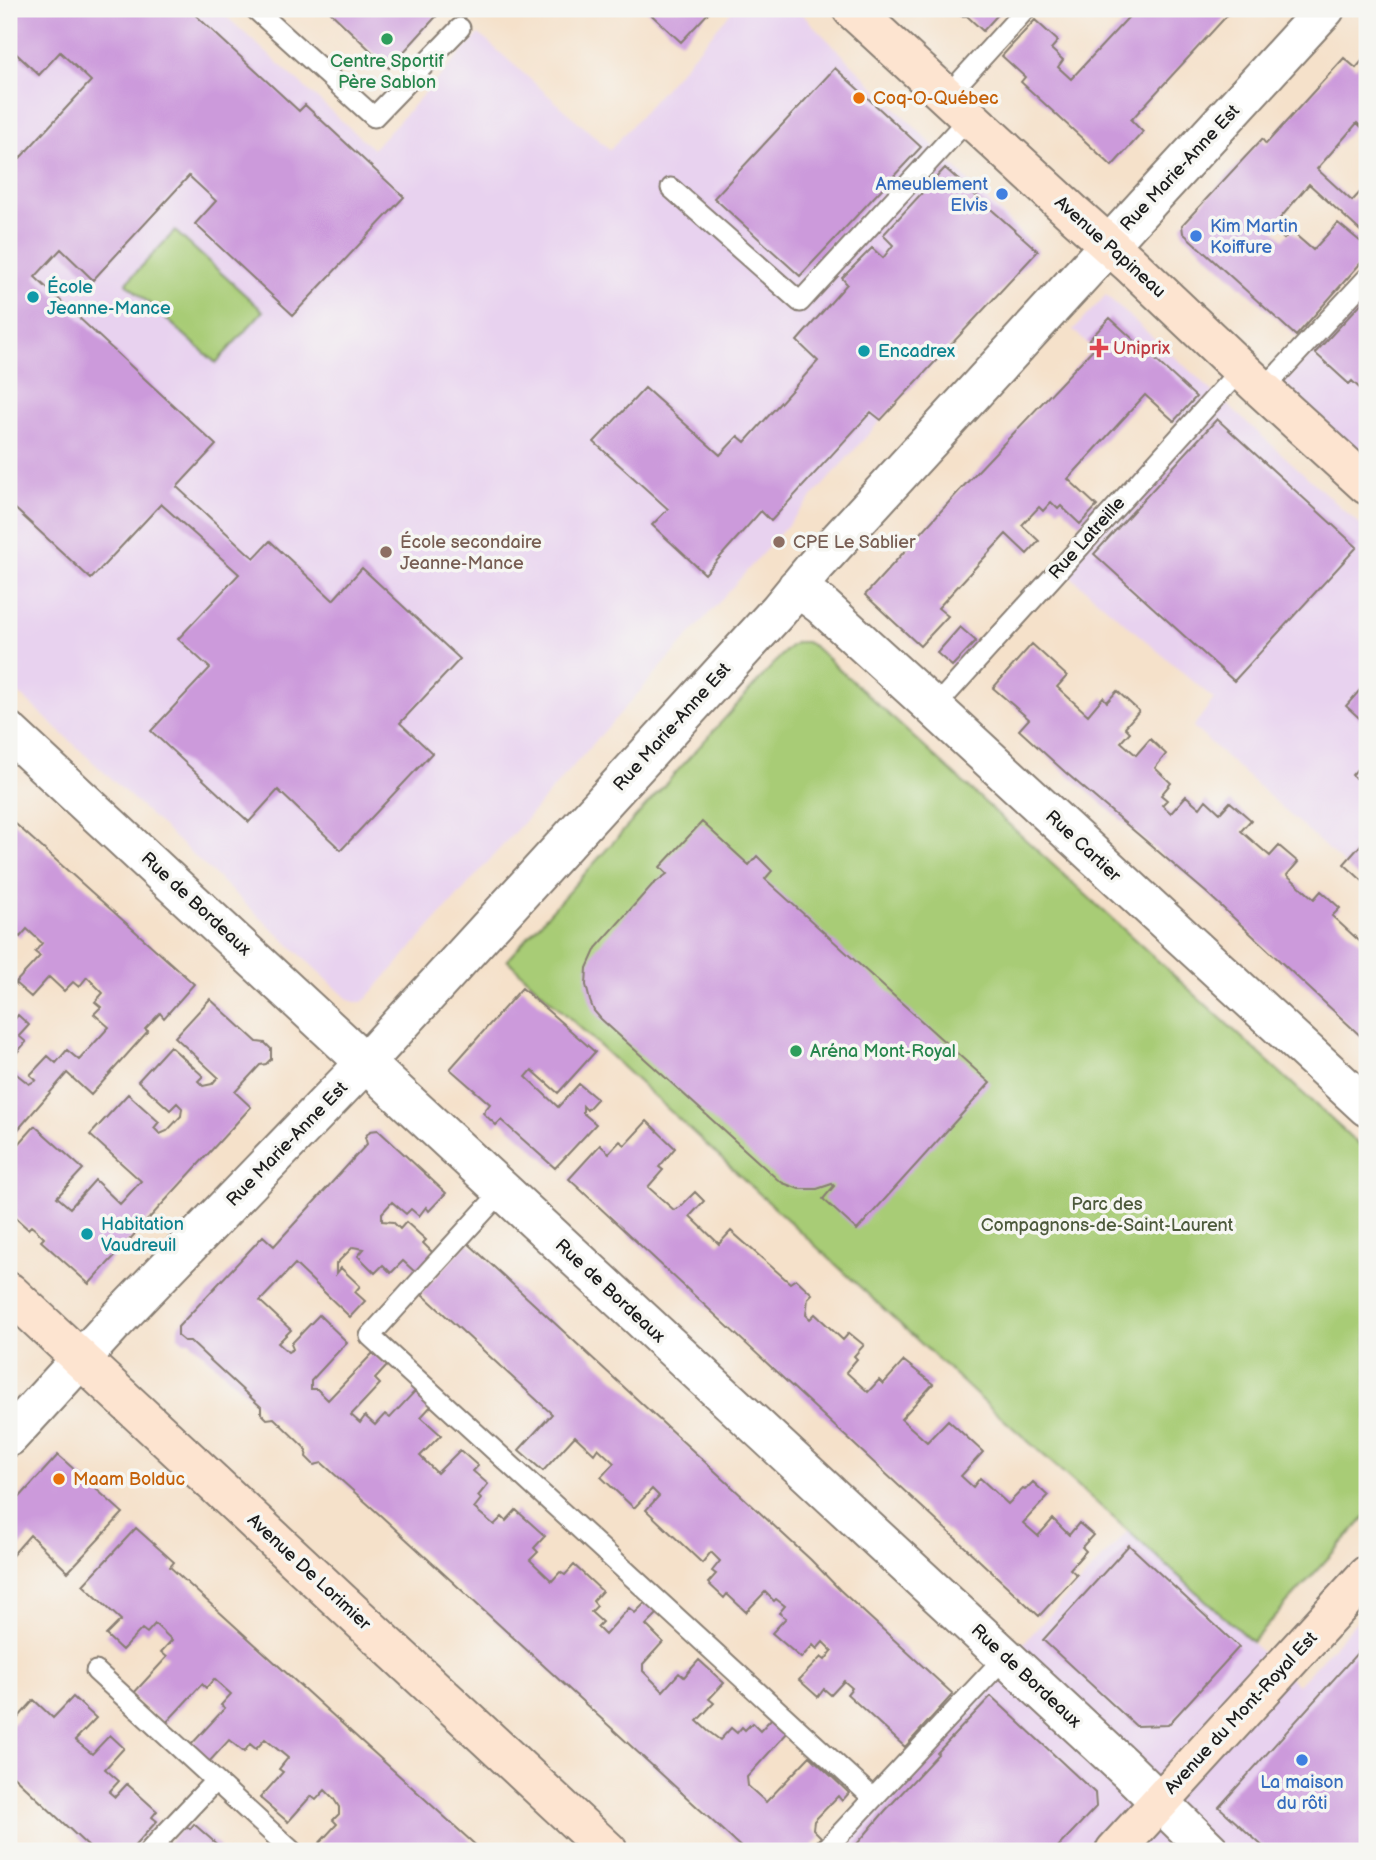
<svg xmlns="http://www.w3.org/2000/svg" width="1376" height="1860" font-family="'Balsamiq Sans',sans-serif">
<rect width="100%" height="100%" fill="#f6f6f2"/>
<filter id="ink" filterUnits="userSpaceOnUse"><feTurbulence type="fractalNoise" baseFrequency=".0143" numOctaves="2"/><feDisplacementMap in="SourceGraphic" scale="14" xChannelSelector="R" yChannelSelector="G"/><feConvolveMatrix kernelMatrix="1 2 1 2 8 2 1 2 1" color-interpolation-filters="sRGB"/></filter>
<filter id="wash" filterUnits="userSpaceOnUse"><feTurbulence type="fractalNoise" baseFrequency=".00686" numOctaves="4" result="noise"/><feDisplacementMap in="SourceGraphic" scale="28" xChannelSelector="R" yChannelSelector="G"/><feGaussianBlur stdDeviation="1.57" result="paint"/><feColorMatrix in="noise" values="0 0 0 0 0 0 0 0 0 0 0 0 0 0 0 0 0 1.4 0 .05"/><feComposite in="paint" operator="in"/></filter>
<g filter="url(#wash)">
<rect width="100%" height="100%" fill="#f5e1ca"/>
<path fill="#e8d2ef" d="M 9,9 L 218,9 L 373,149 L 479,34 L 610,150 L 734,9 L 797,9 L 1038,251 L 881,420 L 367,998 L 362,1002 L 355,1002 L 349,1000 L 9,684 Z
M 1367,279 L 1367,483 L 1263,390 Z
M 1106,295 L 1367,531 L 1367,885 L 1193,727 L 1214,699 L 1057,565 L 1180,428 L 1073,330 Z
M 1128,1531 L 1298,1685 L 1367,1610 L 1367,1851 L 829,1851 Z"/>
<path fill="#a8cc76" stroke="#627449" stroke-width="2" d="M 175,231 L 263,311 L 216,363 L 126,283 Z
M 797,642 L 806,642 L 815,647 L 1367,1152 L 1367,1515 L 1252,1642 L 982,1400 L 507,960 L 789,647 Z"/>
<g id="blocks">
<path fill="#cc9adb" d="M 9,9 L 189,9 L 299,111 L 305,105 L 404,197 L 293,315 L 195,224 L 216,201 L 189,176 L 93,280 L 61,249 L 35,277 L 216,445 L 177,487 L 249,554 L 254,558 L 270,541 L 333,600 L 362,568 L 460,659 L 400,723 L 432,753 L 341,850 L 278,790 L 249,822 L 151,731 L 210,668 L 178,639 L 239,574 L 161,504 L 91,579 L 9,503 L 9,170 L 91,81 L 60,52 L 39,75 L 9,47 Z
M 327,9 L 443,9 L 389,68 Z
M 645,9 L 712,9 L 681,42 Z
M 955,9 L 1003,9 L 983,31 L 967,16 L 961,16 L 955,12 Z
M 1136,9 L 1233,9 L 1131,120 L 1143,132 L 1112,166 L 1021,82 L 1025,77 L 1002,56 L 1035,20 L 1058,41 L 1051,49 L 1063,60 L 1058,67 L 1071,79 Z
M 1367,55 L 1367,132 L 1357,123 L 1317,169 L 1352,201 L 1364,188 L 1367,191 L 1367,237 L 1309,184 L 1272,228 L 1284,239 L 1291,231 L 1313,250 L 1338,223 L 1367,247 L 1367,256 L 1296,336 L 1183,233 L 1182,225 L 1262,139 L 1266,144 L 1344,58 L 1356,68 Z
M 835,68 L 921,147 L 800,276 L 714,198 Z
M 945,168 L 1038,251 L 881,420 L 871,412 L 771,521 L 761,511 L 705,574 L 652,525 L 668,509 L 594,442 L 645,388 L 720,455 L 738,436 L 745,442 L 818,361 L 797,341 L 847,284 L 842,278 L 872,248 L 883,258 L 893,245 L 883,235 Z
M 1367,297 L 1367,395 L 1352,381 L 1349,384 L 1315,353 Z
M 1110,318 L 1196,397 L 1174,421 L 1145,395 L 1068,479 L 1097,506 L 1080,524 L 1061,506 L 1058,509 L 1051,502 L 1043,511 L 1039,507 L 1022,525 L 1039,541 L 1027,554 L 1006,534 L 938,608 L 948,616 L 920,646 L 865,595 L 959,491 L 1094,348 L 1087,342 Z
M 1217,419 L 1357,547 L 1234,681 L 1094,554 Z
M 960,627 L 976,641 L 952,666 L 937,653 Z
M 1032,644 L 1067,676 L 1057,687 L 1088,715 L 1103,697 L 1107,702 L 1117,691 L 1139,711 L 1125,727 L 1130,732 L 1121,742 L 1136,755 L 1150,739 L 1166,754 L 1155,768 L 1171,783 L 1161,795 L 1167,800 L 1162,805 L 1171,813 L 1186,796 L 1200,808 L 1206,800 L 1220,813 L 1230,802 L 1251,820 L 1241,831 L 1270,856 L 1279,846 L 1298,862 L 1287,875 L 1314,899 L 1321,891 L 1340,908 L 1332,916 L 1367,948 L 1367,1042 L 1208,894 L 1065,772 L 1019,730 L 1029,719 L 993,688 Z
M 1367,682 L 1367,725 L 1346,706 Z
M 1367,758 L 1367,788 L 1352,775 Z
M 9,818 L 194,984 L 164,1018 L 160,1013 L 145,1029 L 148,1031 L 91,1095 L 67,1073 L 9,1140 L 9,1068 L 29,1084 L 36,1080 L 30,1075 L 48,1056 L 56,1063 L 67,1050 L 79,1060 L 109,1027 L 94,1014 L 101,1007 L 95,1002 L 103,993 L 87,977 L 79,987 L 73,982 L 64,991 L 49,977 L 31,997 L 15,983 L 40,956 L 35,952 L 42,943 L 27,929 L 20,937 L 14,932 L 9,939 Z
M 702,822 L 749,865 L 757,856 L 772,871 L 765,879 L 990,1083 L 857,1230 L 823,1199 L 834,1186 L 832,1184 L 817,1189 L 799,1189 L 783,1183 L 777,1179 L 601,1019 L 594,1011 L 590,1001 L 586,985 L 587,968 L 596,948 L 652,885 L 667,874 L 660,867 Z
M 1367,838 L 1367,885 L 1344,864 Z
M 522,988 L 595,1052 L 558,1093 L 532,1070 L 526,1077 L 558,1107 L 579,1084 L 597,1099 L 587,1110 L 583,1106 L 583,1113 L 596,1124 L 555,1168 L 501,1120 L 496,1125 L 483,1113 L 490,1104 L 450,1069 Z
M 210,999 L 257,1042 L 265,1043 L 271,1049 L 271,1059 L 266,1064 L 260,1065 L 235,1092 L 251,1107 L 89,1284 L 41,1241 L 44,1238 L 37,1231 L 31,1226 L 28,1229 L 9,1212 L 9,1155 L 35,1126 L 83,1169 L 57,1197 L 70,1208 L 95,1180 L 120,1204 L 141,1181 L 90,1135 L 128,1094 L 159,1122 L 154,1128 L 160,1134 L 167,1131 L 181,1116 L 182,1108 L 177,1103 L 170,1110 L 138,1081 L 170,1046 L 203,1076 L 198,1081 L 203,1086 L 212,1084 L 218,1077 L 175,1037 Z
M 18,1015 L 29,1025 L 19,1036 L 26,1042 L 13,1057 L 9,1054 L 9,1026 Z
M 647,1121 L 675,1148 L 659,1167 L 663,1170 L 648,1187 L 674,1210 L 680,1207 L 695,1192 L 704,1201 L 690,1216 L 719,1244 L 731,1231 L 790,1283 L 796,1279 L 812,1294 L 808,1298 L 806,1315 L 810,1319 L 815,1314 L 843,1340 L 849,1333 L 864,1345 L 854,1356 L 857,1359 L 846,1372 L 868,1392 L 879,1380 L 883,1384 L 904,1361 L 933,1384 L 901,1419 L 927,1442 L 948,1420 L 983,1452 L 961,1476 L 973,1487 L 980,1478 L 1008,1504 L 1023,1489 L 1025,1490 L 1033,1482 L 1048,1496 L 1023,1523 L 1030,1529 L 1038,1536 L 1053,1519 L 1069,1535 L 1079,1523 L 1093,1535 L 1082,1547 L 1086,1551 L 1070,1569 L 1077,1575 L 1039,1616 L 569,1179 L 600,1145 L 609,1153 L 620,1141 L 625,1145 Z
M 378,1130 L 446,1193 L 429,1211 L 426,1207 L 419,1216 L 411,1209 L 406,1214 L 392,1202 L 382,1213 L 382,1221 L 393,1222 L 400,1229 L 406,1222 L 426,1240 L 423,1243 L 434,1254 L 416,1273 L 403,1261 L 391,1273 L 383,1265 L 375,1273 L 358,1256 L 364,1249 L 353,1247 L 336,1264 L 336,1274 L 341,1268 L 360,1286 L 355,1292 L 365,1301 L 350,1317 L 295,1264 L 260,1301 L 291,1330 L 278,1343 L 288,1352 L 293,1349 L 291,1344 L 319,1315 L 347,1342 L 311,1381 L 311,1389 L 317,1389 L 328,1400 L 373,1353 L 387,1366 L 375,1379 L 380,1384 L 351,1415 L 360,1423 L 365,1416 L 375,1425 L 385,1414 L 390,1418 L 416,1390 L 433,1404 L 421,1417 L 441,1435 L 420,1456 L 437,1473 L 460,1450 L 478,1466 L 473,1471 L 488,1484 L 478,1496 L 481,1499 L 474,1508 L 494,1525 L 502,1517 L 506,1521 L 516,1510 L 545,1536 L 534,1548 L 538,1552 L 530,1560 L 552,1581 L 560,1572 L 565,1575 L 574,1565 L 602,1591 L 593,1601 L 597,1606 L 591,1612 L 602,1622 L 597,1627 L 605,1635 L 629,1608 L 635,1613 L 646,1602 L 658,1613 L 646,1625 L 663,1642 L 643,1664 L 643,1671 L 663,1691 L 679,1673 L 684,1677 L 699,1660 L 724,1683 L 709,1699 L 714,1703 L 697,1721 L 708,1731 L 720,1740 L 731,1728 L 737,1733 L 742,1727 L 745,1730 L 752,1723 L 760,1731 L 772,1718 L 788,1732 L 747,1777 L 748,1786 L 766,1802 L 810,1756 L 849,1793 L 842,1801 L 838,1796 L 814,1821 L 813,1829 L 821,1837 L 808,1851 L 745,1851 L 380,1515 L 322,1463 L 314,1465 L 306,1457 L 307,1450 L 274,1418 L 267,1419 L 261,1413 L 261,1407 L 208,1358 L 190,1341 L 184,1341 L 178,1336 L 178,1327 L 263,1236 L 274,1246 L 367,1144 L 365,1137 L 370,1131 Z
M 468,1243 L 811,1560 L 840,1590 L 953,1694 L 905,1747 L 847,1694 L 852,1688 L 844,1681 L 831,1695 L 824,1689 L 818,1697 L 799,1680 L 821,1657 L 825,1660 L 832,1651 L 823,1642 L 817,1649 L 813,1645 L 801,1658 L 772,1633 L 786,1618 L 779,1613 L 785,1606 L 776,1599 L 774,1601 L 765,1592 L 746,1612 L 727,1594 L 724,1598 L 708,1583 L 716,1574 L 712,1571 L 720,1561 L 711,1552 L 702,1563 L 646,1510 L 659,1496 L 652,1489 L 634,1508 L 601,1477 L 614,1463 L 598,1448 L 594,1454 L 575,1436 L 543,1471 L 519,1450 L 552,1414 L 421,1293 Z
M 58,1455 L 123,1513 L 68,1572 L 30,1535 L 9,1559 L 9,1509 Z
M 136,1528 L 174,1562 L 170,1567 L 482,1851 L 385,1851 L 379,1845 L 373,1851 L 315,1851 L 313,1850 L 337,1824 L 333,1820 L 339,1814 L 339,1807 L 333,1798 L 325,1790 L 316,1800 L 311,1796 L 288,1822 L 260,1798 L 283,1772 L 279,1769 L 288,1758 L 265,1739 L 256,1749 L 250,1744 L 244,1752 L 229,1740 L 208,1763 L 189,1747 L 225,1708 L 221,1705 L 231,1694 L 214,1679 L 206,1688 L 202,1684 L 165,1724 L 132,1695 L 167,1657 L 161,1652 L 172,1640 L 155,1624 L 147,1633 L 142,1629 L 122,1650 L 106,1635 L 121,1620 L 83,1585 Z
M 1129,1545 L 1239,1647 L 1168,1725 L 1136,1726 L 1043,1640 Z
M 1367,1642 L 1367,1851 L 1268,1851 L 1219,1807 Z
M 991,1696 L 1095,1793 L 1096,1807 L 1054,1851 L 929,1851 L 927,1849 L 925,1851 L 851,1851 L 885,1811 L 938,1754 L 937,1753 Z
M 73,1697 L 96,1718 L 75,1740 L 92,1754 L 110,1735 L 124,1748 L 105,1769 L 119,1781 L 109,1792 L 115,1797 L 127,1784 L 157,1811 L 152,1817 L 157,1821 L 130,1851 L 93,1851 L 9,1772 L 9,1728 L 34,1700 L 53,1718 Z
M 194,1824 L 220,1847 L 216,1851 L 161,1851 L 185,1825 L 190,1829 Z"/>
</g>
</g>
<g filter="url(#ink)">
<use href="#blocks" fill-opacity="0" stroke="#887e73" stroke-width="2"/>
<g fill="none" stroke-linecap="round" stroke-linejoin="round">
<g stroke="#887e73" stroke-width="23">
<path id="service" d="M 255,9 L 374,117 L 460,28
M 947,96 L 1026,9
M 671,188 L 800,302 L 969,118
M 1263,390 L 1367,278
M 934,708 L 1241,369
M 502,1191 L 370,1336 L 873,1798
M 96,1671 L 292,1851
M 149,1851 L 215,1781
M 824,1851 L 1005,1657"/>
</g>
<g stroke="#887e73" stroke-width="42">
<path id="minor" d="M 797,587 L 821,605 L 934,708 L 1367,1107
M 9,732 C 382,1076 753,1424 1126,1769 L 1210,1851
M 9,1437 L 114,1323 L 366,1062 L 779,610 L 815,566 L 1325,9"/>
</g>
<g stroke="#887e73" stroke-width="42">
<path id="secondary" d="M 852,9 L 1074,214 L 1129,263 L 1263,390 L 1367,485
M 9,1292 L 608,1851
M 1115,1851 L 1367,1575"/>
</g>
<use href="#service" stroke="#fff" stroke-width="19"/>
<use href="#minor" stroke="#fff" stroke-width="38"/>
<use href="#secondary" stroke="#fde4d0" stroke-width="38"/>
</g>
</g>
<g fill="#2e9e5b" stroke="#f6f6f2" stroke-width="2.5">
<circle cx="387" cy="39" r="7"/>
<circle cx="796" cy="1051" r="7"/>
</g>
<g fill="#e8710a" stroke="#f6f6f2" stroke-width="2.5">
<circle cx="859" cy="98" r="7"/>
<circle cx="59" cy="1479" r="7"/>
</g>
<g fill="#3f7fe0" stroke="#f6f6f2" stroke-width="2.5">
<circle cx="1002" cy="194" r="7"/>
<circle cx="1196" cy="236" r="7"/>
<circle cx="1302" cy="1760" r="7"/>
</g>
<g fill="#0f9aa8" stroke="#f6f6f2" stroke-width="2.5">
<circle cx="33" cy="297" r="7"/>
<circle cx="864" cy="351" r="7"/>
<circle cx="87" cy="1234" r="7"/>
</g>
<path fill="#e0444e" stroke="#f6f6f2" stroke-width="2.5" d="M1095.5 337.5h7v7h7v7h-7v7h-7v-7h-7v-7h7z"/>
<g fill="#8d6e63" stroke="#f6f6f2" stroke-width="2.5">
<circle cx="779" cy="542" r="7"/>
<circle cx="386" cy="552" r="7"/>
</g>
<g text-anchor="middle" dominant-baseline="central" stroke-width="7" stroke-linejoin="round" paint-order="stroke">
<g font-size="18" fill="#27864d" stroke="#f6f6f2">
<text x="387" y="61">Centre Sportif<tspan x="387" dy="21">Père Sablon</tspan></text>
<text x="810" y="1051" text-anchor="start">Aréna Mont-Royal</text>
</g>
<g font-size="18" fill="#c56008" stroke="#f6f6f2" text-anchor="start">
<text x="873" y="98">Coq-O-Québec</text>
<text x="73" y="1479">Maam Bolduc</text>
</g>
<g font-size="18" fill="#1c1c1c" stroke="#f6f6f2">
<text transform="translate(1180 168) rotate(-47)">Rue Marie-Anne Est</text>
<text transform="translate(1110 247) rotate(42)">Avenue Papineau</text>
<text transform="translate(1087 538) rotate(-48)">Rue Latreille</text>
<text transform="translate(672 727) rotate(-48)">Rue Marie-Anne Est</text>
<text transform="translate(1083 846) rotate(43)">Rue Cartier</text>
<text transform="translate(196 904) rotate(43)">Rue de Bordeaux</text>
<text transform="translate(287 1144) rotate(-46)">Rue Marie-Anne Est</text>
<text transform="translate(610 1291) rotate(43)">Rue de Bordeaux</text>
<text transform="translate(309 1572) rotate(43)">Avenue De Lorimier</text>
<text transform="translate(1026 1676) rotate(43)">Rue de Bordeaux</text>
<text transform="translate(1241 1713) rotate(-47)">Avenue du Mont-Royal Est</text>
</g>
<g font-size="18" fill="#366cbe" stroke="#f6f6f2" text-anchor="end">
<text x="988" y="184">Ameublement<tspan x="988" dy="21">Elvis</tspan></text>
<text x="1210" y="226" text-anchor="start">Kim Martin<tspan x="1210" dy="21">Koiffure</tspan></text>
<text x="1302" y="1782" text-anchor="middle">La maison<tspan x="1302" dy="21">du rôti</tspan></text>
</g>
<g font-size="18" fill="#0d838f" stroke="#f6f6f2" text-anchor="start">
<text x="47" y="287">École<tspan x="47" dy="21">Jeanne-Mance</tspan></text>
<text x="878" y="351">Encadrex</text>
<text x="101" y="1224">Habitation<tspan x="101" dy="21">Vaudreuil</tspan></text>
</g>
<g font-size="18" fill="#be3a42" stroke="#f6f6f2" text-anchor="start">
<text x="1113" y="348">Uniprix</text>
</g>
<g font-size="18" fill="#785e54" stroke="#f6f6f2" text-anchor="start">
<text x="400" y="542">École secondaire<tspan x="400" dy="21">Jeanne-Mance</tspan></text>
<text x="793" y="542">CPE Le Sablier</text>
</g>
<g font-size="18" fill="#4d5a3c" stroke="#f6f6f2">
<text x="1107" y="1204">Parc des<tspan x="1107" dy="21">Compagnons-de-Saint-Laurent</tspan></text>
</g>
</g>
<rect width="1376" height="1860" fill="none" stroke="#f6f6f2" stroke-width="35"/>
</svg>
